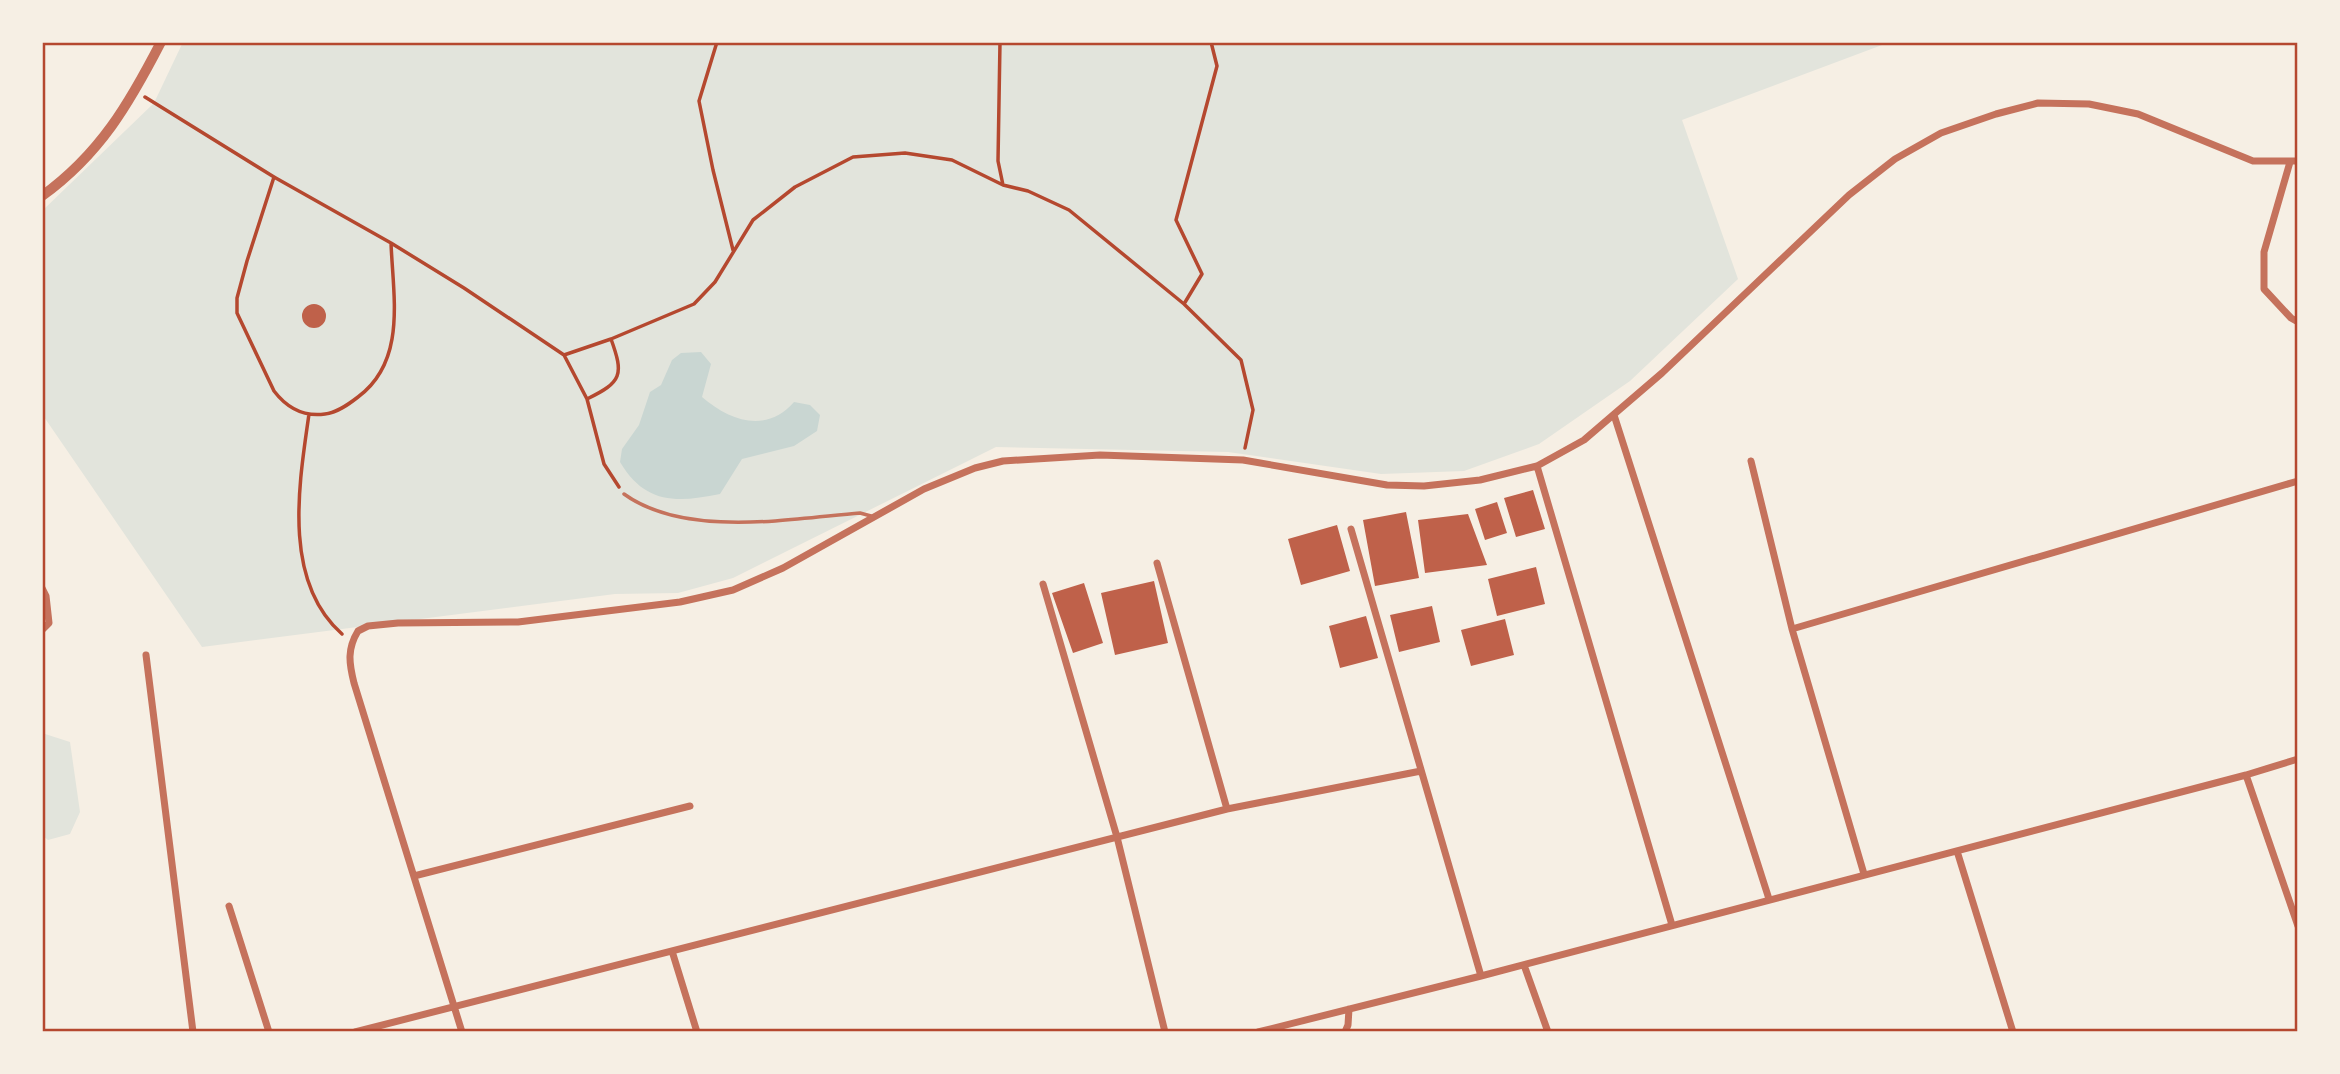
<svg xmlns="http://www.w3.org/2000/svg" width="2340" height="1074" font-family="Georgia,serif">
<rect width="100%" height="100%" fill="#f6efe4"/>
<path fill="#e2e4dc" d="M 183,42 L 1890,42 L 1682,120 L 1738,279 L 1630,381 L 1539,444 L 1464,471 L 1381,474 L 1228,452 L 996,447 L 733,578 L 678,593 L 615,594 L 202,647 L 42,414 L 42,211 L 154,103 Z
M 42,733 L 70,742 L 80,812 L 70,834 L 48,840 L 42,835 Z"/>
<path fill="#c9d6d2" d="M 701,352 L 711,364 L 702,397 C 730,421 766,434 794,402 L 810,405 L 820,415 L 817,431 L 794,446 L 742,459 L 720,494 C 676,503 645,504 620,462 L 622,449 L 639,425 L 650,392 L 661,385 L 672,360 L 681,353 Z"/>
<path fill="#bf614a" d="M302 316a12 12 0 1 1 24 0a12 12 0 1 1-24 0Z
M 1533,490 L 1545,529 L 1516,537 L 1504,498 Z
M 1497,502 L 1507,533 L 1485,540 L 1475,509 Z
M 1406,512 L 1419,578 L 1375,586 L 1363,520 Z
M 1468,514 L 1487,565 L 1425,573 L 1418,520 Z
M 1337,525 L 1350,571 L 1301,585 L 1288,539 Z
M 1536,567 L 1545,604 L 1497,616 L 1488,579 Z
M 1154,581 L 1168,643 L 1115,655 L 1101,593 Z
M 1084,583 L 1103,643 L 1073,653 L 1052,593 Z
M 1432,606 L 1440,642 L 1399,652 L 1390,615 Z
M 1366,616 L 1378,658 L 1340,668 L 1329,626 Z
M 1505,619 L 1514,655 L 1471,666 L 1461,630 Z"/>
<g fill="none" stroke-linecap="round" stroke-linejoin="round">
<path stroke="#b5482f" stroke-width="3.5" d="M 717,42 L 699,101 L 713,170 L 733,250
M 1000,42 L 998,161 L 1003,185
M 1211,42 L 1217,66 L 1176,220 L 1202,274 L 1184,304 L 1241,360 L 1253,410 L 1245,448
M 145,97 L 274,177 L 391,243 L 464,288 L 564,355 L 587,399 L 604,464 L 619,487
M 274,177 L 247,261 L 237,298 L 237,313 L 274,391 C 287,408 304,417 325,414 C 337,413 349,404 358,397 C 407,361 393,296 391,243
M 564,355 L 611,339 L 694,304 L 715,282 L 753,220 L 795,187 L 853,157 L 905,153 L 952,160 L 1003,185 L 1028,191 L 1069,210 L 1184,304
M 587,399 C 622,382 624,375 611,339
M 309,414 C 299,484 282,581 342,634"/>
<path stroke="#c5725c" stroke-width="3.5" d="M 624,494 C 685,538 789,519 860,513 L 871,516"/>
<path stroke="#c5725c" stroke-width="7" d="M 2290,162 L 2264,252 L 2264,289 L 2291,318 L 2298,322
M 1614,415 L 1769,899
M 1751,461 L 1792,629 L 1864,874
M 1537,466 L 1672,925
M 1351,529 L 1481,976
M 1157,563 L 1227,809
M 1043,584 L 1117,837 L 1165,1032
M 42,588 L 46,596 L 49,623 L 42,630
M 1792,629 L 2298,481
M 146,655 L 193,1032
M 2246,775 L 2298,926
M 1957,851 L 2013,1032
M 414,876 L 690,806
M 229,906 L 269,1032
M 672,951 L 697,1032
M 1524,965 L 1548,1032
M 355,1032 L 1227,809 L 1421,771
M 462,1032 L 354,683 C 349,663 347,649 358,631 L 368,626 L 398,623 L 518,622 L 680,602 L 733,590 L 783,568 L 924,489 L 975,468 L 1003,461 L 1100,455 L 1243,460 L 1387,485 L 1424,486 L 1480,480 L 1537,466 L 1584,440 L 1662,373 L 1849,195 L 1895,159 L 1941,133 L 1996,114 L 2038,103 L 2089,104 L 2138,114 L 2253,161 L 2298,161
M 1258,1032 L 1481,976 L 2246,775 L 2298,759
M 1345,1032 L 1348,1025 L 1349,1009"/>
<path stroke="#c5725c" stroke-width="10" d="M 42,196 C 100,154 129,104 161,42"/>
</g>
<rect width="2340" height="1074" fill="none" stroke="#f6efe4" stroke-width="88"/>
<rect x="44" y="44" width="2252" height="986" fill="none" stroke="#b5482f" stroke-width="2.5"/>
</svg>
